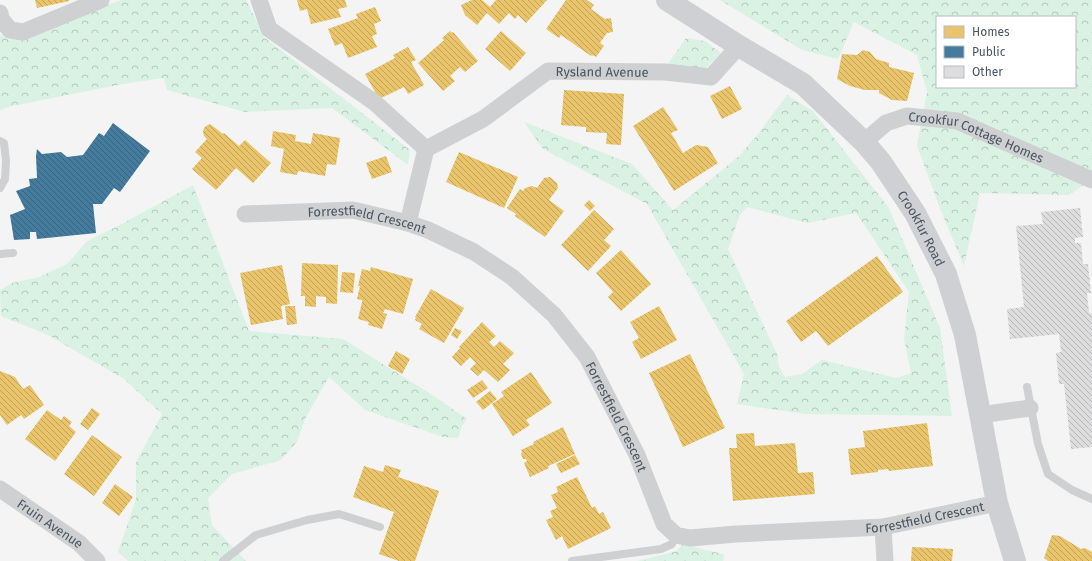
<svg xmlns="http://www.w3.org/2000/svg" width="1092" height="561" font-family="'Fira Sans',sans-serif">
<defs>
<pattern id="forest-crowns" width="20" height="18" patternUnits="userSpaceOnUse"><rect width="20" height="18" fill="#d9f2e3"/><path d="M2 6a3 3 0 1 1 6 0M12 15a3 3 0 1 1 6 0" fill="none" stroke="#b2c7bb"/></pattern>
<pattern id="homes-back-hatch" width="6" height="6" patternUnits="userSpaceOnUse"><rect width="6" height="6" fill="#e9c46a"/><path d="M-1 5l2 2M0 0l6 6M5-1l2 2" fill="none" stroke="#bfa25b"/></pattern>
<pattern id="public-back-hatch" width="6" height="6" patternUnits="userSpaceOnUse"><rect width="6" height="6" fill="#457b9d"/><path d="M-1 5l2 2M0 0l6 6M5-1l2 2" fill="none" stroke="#39637d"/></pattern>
<pattern id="building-back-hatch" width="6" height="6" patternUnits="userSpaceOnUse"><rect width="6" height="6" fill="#ddddde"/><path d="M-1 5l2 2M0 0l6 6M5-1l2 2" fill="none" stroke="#b5b6b7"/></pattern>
</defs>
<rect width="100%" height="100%" fill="#f4f4f4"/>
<path fill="url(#forest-crowns)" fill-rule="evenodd" d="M 121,0 L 246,0 L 265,38 L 410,150 L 408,165 L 332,108 L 245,112 L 167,90 L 164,78 L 123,84 L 12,106 L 0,110 L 0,34 L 9,40 Z
M 720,0 L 1092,0 L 1092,179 L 1069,195 L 980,193 L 964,266 L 941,211 L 917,146 L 927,92 L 917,55 L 854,22 L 838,59 L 802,50 ZM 937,17 L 1075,17 L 1075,87 L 937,87 Z
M 686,38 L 705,41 L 721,53 L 705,69 L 667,65 Z
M 787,95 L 813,111 L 889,208 L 940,328 L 952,416 L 805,414 L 737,404 L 744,374 L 647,204 L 543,149 L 524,122 L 632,164 L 673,210 L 739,156 L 758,134 ZM 747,207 L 808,223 L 856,213 L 909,292 L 904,339 L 911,373 L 896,378 L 822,360 L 802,374 L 785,377 L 779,367 L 777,354 L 728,249 L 740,215 Z
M 193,185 L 249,331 L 343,339 L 431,394 L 467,419 L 462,426 L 458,438 L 443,437 L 365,410 L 329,377 L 305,419 L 297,442 L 281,460 L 232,474 L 208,498 L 212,525 L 246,561 L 128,561 L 118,552 L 136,499 L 136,462 L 162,414 L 124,379 L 48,335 L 1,316 L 0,290 L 12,283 L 39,277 L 67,264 L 87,241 L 118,226 Z
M 683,543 L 705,550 L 724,554 L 723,561 L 637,561 L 677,551 Z"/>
<path fill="url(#homes-back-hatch)" d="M 35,0 L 69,0 L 69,1 L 37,8 Z
M 297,0 L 345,0 L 347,7 L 338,9 L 341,17 L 311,24 L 307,9 L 300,11 Z
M 472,0 L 482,0 L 490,7 L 496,0 L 547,0 L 526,23 L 518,15 L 515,19 L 509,13 L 499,24 L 487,13 L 477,25 L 465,15 L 461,5 Z
M 566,0 L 587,0 L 594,5 L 591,9 L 605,19 L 611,18 L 613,32 L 607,33 L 600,43 L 604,46 L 596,57 L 592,55 L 591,56 L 561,35 L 559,38 L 546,29 Z
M 375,7 L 381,21 L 374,24 L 377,34 L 372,36 L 377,47 L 348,58 L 342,43 L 335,46 L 328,29 L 358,18 L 356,14 Z
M 450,31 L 452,33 L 453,32 L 478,61 L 465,72 L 460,67 L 450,76 L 455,81 L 443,91 L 418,63 L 444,40 L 442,38 Z
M 501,31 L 526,53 L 510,71 L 485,49 Z
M 408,47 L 416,60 L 411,62 L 424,85 L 408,94 L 404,87 L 379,99 L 365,74 L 395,58 L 393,55 Z
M 863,50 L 870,52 L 876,59 L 889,63 L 889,67 L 914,73 L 907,101 L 892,100 L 879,93 L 879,90 L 865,90 L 850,86 L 837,79 L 842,54 L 857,55 Z
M 730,86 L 742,109 L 722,119 L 710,96 Z
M 564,90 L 624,94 L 621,145 L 606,144 L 607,133 L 586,132 L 586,127 L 561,125 Z
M 663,107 L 678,130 L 671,133 L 683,153 L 696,145 L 708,147 L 718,163 L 674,191 L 633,126 Z
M 210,124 L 223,134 L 224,133 L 239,146 L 245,140 L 271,163 L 253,183 L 236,168 L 216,190 L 192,169 L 202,158 L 195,152 L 207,139 L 204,136 L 203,132 L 204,128 L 206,126 Z
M 273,131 L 296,135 L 295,141 L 311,144 L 313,133 L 340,138 L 336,165 L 327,164 L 325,176 L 298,171 L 297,175 L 280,172 L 284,149 L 271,146 Z
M 459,152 L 518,177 L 504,208 L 446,182 Z
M 386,156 L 392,172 L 372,179 L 366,163 Z
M 550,177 L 557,183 L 558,188 L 549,200 L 564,211 L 545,237 L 515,216 L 516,214 L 507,208 L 520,189 L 523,191 L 525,188 L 532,186 L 537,188 L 544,178 Z
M 589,200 L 595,206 L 590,211 L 584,205 Z
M 594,210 L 614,229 L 604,240 L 611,246 L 588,271 L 561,245 Z
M 621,250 L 651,284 L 621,311 L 608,297 L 613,292 L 596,273 Z
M 877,256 L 903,292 L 828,346 L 816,331 L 801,342 L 786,321 Z
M 302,263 L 338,265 L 337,304 L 326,303 L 326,297 L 316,296 L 316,307 L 305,306 L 305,296 L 301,296 Z
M 282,265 L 290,304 L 281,306 L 283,319 L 251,325 L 240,273 Z
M 371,267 L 413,279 L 403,314 L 385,309 L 383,313 L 387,314 L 382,329 L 368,325 L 369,322 L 358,319 L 362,302 L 362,300 L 357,299 L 360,286 L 358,286 L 362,269 L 370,271 Z
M 342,272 L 355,273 L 353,293 L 340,292 Z
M 431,289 L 464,308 L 444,343 L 419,329 L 422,324 L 415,320 L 416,318 L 415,317 Z
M 285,306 L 295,306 L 297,324 L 287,325 Z
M 659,306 L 677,340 L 641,359 L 632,342 L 639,338 L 630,322 Z
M 482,322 L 496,336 L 489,342 L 494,347 L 500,341 L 514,353 L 503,364 L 510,370 L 498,382 L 484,370 L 478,376 L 470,369 L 476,363 L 470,357 L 461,366 L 452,357 L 460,348 L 459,347 Z
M 455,328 L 462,331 L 457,339 L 451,335 Z
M 396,351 L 410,359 L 402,374 L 388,366 Z
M 690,354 L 725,428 L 683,447 L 649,373 Z
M 0,371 L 15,377 L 23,389 L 30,385 L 44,405 L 24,419 L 21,415 L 7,425 L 0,415 Z
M 531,372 L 552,403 L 526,420 L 530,425 L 513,436 L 492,404 L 504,396 L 501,392 Z
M 482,380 L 488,388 L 473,398 L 467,390 Z
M 490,391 L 497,399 L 483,410 L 476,402 Z
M 92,408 L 100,414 L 88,430 L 80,424 Z
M 47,410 L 61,420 L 64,416 L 72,422 L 69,426 L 76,432 L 55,461 L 25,439 Z
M 927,423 L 933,466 L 889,471 L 888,469 L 878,470 L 878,472 L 851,475 L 848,449 L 865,447 L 863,431 Z
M 563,427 L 575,454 L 548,466 L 549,468 L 530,477 L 524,463 L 527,461 L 526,459 L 523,459 L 521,454 L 522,452 L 521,450 L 534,444 L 533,442 Z
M 754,433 L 755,446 L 795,443 L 798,473 L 813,472 L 815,494 L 733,501 L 729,448 L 737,448 L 736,434 Z
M 92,435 L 122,457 L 94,496 L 64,474 Z
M 575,455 L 580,464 L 561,473 L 556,464 Z
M 385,465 L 401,470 L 398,477 L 439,491 L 415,561 L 399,561 L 379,554 L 394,512 L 353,497 L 364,466 L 383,472 Z
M 577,477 L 592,508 L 595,506 L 599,514 L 603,512 L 611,528 L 568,549 L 562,536 L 556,540 L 546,520 L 553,517 L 550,511 L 557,508 L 551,495 L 558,492 L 556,487 Z
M 115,484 L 133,497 L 119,516 L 102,503 Z
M 1052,535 L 1060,536 L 1081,549 L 1085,548 L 1092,552 L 1092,561 L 1048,561 L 1044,558 Z
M 912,547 L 953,549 L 952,561 L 911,561 Z"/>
<path fill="url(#public-back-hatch)" d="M 113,123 L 150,151 L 120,192 L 114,188 L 102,204 L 93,204 L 96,233 L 37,239 L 36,232 L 30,232 L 30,239 L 14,240 L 10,215 L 25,209 L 16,191 L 30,186 L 29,179 L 37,178 L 36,156 L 37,149 L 42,154 L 61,152 L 67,157 L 83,155 L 99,133 L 104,136 Z"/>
<path fill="url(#building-back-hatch)" d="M 1080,208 L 1083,237 L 1075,238 L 1075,243 L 1081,243 L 1083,264 L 1088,264 L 1091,293 L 1087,293 L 1089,313 L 1092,313 L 1092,447 L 1071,449 L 1064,384 L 1059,384 L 1056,353 L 1061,352 L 1059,334 L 1010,339 L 1007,309 L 1024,307 L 1016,226 L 1043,224 L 1041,212 Z"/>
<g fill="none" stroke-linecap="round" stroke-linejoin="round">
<path stroke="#ced0d2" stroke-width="8" d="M 0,141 L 4,143 L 6,161 L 5,179 L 0,188
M 0,254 L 13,253
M 1027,387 L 1038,444 L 1048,474 L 1072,490 L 1092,499
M 223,561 L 256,535 L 307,520 L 339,514 L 380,527
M 572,561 L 661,549 L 672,544 L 676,535"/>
<g stroke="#ced0d2" stroke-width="17">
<path id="s1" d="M 259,0 L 269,29 L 374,102 L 426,149 L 483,119 L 548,71 L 665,72 L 711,77 L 739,46"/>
<path d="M 0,13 L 1,19 L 10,30 L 23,32 L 101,0"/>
<path id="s2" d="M 864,142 L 886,123 L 907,116 L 957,121 L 1092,180"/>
<path id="s3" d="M 245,214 L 353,210 L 408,223 L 428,230 L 474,252 L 512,277 L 554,315 L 587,357 L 637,455 L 664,524 L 676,535 L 690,538 L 736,534 L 883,527 L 997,503"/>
<path d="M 408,223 L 426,149"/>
<path d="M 980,415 L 1030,408"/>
<path id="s4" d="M 0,489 L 79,543 L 97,561"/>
<path d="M 883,527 L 885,561"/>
</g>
<path stroke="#ced0d4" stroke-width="22" id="s5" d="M 667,0 L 739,46 L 803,84 L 864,142 L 881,162 L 915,213 L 946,274 L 965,335 L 997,503 L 1015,561"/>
</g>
<g text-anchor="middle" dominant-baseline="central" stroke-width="4" stroke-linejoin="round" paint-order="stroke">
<g font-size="13" fill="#4a5661" stroke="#fff">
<text stroke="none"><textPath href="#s1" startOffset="428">Rysland Avenue</textPath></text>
<text stroke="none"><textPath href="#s2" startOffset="124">Crookfur Cottage Homes</textPath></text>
<text stroke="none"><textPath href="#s3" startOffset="123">Forrestfield Crescent</textPath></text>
<text stroke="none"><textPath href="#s5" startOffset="348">Crookfur Road</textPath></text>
<text stroke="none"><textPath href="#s3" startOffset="459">Forrestfield Crescent</textPath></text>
<text stroke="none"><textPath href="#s3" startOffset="843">Forrestfield Crescent</textPath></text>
<text stroke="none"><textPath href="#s4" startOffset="61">Fruin Avenue</textPath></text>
</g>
</g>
<rect x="936" y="16" width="140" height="72" fill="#ffffff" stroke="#b7bbc0"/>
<rect x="944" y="26" width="20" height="12" fill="#e9c46a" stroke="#b7bbc0"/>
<text x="972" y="36" font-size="12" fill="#4a5661">Homes</text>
<rect x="944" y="46" width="20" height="12" fill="#457b9d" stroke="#b7bbc0"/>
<text x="972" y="56" font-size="12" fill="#4a5661">Public</text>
<rect x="944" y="66" width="20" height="12" fill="#ddddde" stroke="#b7bbc0"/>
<text x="972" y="76" font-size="12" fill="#4a5661">Other</text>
</svg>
